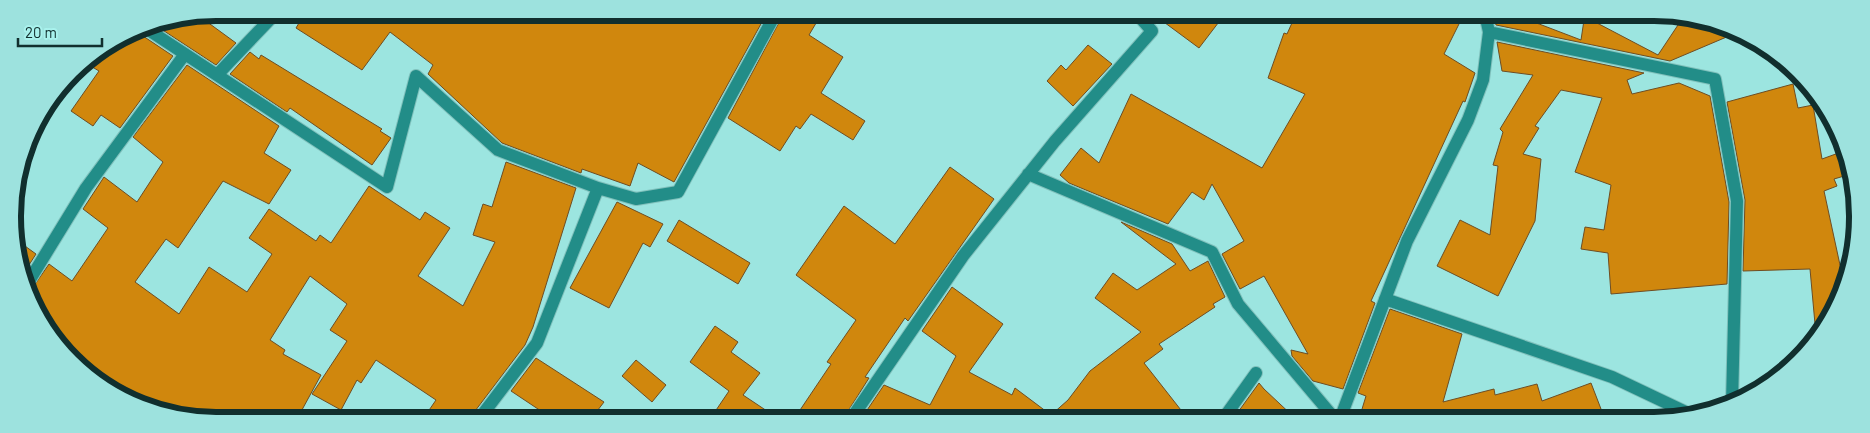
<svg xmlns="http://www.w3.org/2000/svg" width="1870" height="433" font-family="Barlow,sans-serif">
<rect width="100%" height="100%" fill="#9ce5e0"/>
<path fill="#d0870d" stroke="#6e4d23" d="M 305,13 L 767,13 L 674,182 L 638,163 L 630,186 L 582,169 L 581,173 L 502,143 L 428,74 L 433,65 L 390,32 L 362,70 L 296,28 Z
M 784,13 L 822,13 L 809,35 L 843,57 L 821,93 L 865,121 L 853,140 L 811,114 L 800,129 L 796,126 L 780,151 L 728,118 Z
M 1153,14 L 1225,14 L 1199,48 Z
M 1296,14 L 1311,14 L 1328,21 L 1331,14 L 1464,14 L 1444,54 L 1475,73 L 1465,102 L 1463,101 L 1371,301 L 1375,303 L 1343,389 L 1313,381 L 1292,356 L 1291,350 L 1308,354 L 1264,276 L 1240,289 L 1222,254 L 1244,241 L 1212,184 L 1204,200 L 1192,192 L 1168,224 L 1069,183 L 1060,175 L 1081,148 L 1099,163 L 1131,94 L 1262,168 L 1305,94 L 1268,78 L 1284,33 L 1287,34 Z
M 1493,14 L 1513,14 L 1581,40 L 1584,20 L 1597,23 L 1658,55 L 1684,16 L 1736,33 L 1670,61 L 1496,25 Z
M 199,16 L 236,43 L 216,65 L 155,25 Z
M 136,29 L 140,34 L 173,56 L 120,128 L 101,115 L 93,126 L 71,111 L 99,71 L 84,62 Z
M 1497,42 L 1644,73 L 1627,80 L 1632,94 L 1679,83 L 1710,96 L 1729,202 L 1727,284 L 1611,294 L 1608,253 L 1581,249 L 1585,227 L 1604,230 L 1611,185 L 1575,172 L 1602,98 L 1561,90 L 1535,126 L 1539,128 L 1523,154 L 1541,159 L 1535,221 L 1498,296 L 1437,266 L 1460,220 L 1490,235 L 1498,166 L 1493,165 L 1503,132 L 1500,129 L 1533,75 L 1502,71 Z
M 1088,45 L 1112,64 L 1073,106 L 1047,81 L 1061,65 L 1066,70 Z
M 250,52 L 259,59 L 261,55 L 382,129 L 380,131 L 391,138 L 372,165 L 290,108 L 287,112 L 230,74 Z
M 187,65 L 279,126 L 264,153 L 291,170 L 269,204 L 223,181 L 178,248 L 166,239 L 135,282 L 179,314 L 209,267 L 247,292 L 272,254 L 249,238 L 269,209 L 316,241 L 320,235 L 331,243 L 369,186 L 420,220 L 425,212 L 450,228 L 418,276 L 463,306 L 495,242 L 473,235 L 483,204 L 492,207 L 506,162 L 576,188 L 533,327 L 525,345 L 469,419 L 423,419 L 436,400 L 376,360 L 361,383 L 357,380 L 341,410 L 312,394 L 347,341 L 330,330 L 347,304 L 310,276 L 270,340 L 285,350 L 283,354 L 321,375 L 297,419 L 190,419 L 115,393 L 55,341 L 29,293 L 49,264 L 72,281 L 108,228 L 83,209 L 104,177 L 137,202 L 163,162 L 133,137 Z
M 1793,84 L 1798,108 L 1813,105 L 1822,159 L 1844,151 L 1851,164 L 1851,174 L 1834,179 L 1837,186 L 1824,191 L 1840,265 L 1850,262 L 1836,307 L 1816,335 L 1810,269 L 1743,271 L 1745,200 L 1727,102 Z
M 950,167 L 994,199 L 908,321 L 905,318 L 865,377 L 869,378 L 843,419 L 794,419 L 831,364 L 827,362 L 856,320 L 796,275 L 844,206 L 895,244 Z
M 617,202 L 663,224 L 650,247 L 643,243 L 609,308 L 570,288 Z
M 679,220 L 750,263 L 738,284 L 667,241 Z
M 1121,222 L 1172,244 L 1190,271 L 1208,261 L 1225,297 L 1213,304 L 1215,307 L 1159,344 L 1163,349 L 1144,363 L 1188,419 L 861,419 L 884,385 L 930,405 L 956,356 L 922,331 L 952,287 L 1003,324 L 969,372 L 1012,395 L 1015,388 L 1051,415 L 1068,400 L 1090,371 L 1141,332 L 1095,298 L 1113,273 L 1137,290 L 1176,264 Z
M 18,241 L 36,254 L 22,276 Z
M 1390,309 L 1462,334 L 1443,402 L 1494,389 L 1495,395 L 1537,384 L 1542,401 L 1591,383 L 1601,409 L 1575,419 L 1359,419 L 1366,396 L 1358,393 Z
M 715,326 L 738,342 L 731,352 L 760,373 L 743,395 L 779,419 L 710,419 L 729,391 L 690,362 Z
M 536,358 L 604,402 L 591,419 L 553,419 L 511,391 Z
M 636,360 L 666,385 L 652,402 L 622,376 Z
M 1259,383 L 1264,389 L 1296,419 L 1233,419 Z"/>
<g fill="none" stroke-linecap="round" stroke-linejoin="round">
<g stroke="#80c1bc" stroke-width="14">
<path id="minor" d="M 144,27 L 387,187 L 416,76 L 498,150 L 598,188
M 1489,32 L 1715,79 L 1737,201 L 1732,403
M 217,75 L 276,13
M 1028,174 L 1212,252 L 1238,304 L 1335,419
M 26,286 L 86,188 L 185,54
M 1385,299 L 1612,377 L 1692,415
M 479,419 L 537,343 L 598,188 L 636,199 L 678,192 L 776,13
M 851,419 L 963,256 L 1055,141 L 1152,31 L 1137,14
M 1223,419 L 1256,373
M 1340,419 L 1407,241 L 1468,120 L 1483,80 L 1489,32 L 1485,14"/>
</g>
<use href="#minor" stroke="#228d88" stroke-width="12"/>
</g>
<path d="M0 0H1870V433H0ZM216 21H1654A195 195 0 0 1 1849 216V217A195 195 0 0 1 1654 412H216A195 195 0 0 1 21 217V216A195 195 0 0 1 216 21Z" fill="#9de2de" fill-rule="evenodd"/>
<path fill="none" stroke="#112f2e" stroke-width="6" d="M216 21H1654A195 195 0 0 1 1849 216V217A195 195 0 0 1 1654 412H216A195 195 0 0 1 21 217V216A195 195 0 0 1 216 21Z"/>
<path d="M18 38v8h84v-8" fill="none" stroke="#112f2e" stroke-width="2.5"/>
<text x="25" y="38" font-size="15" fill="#112f2e" stroke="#a9f2ed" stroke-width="4" paint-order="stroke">20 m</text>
</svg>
